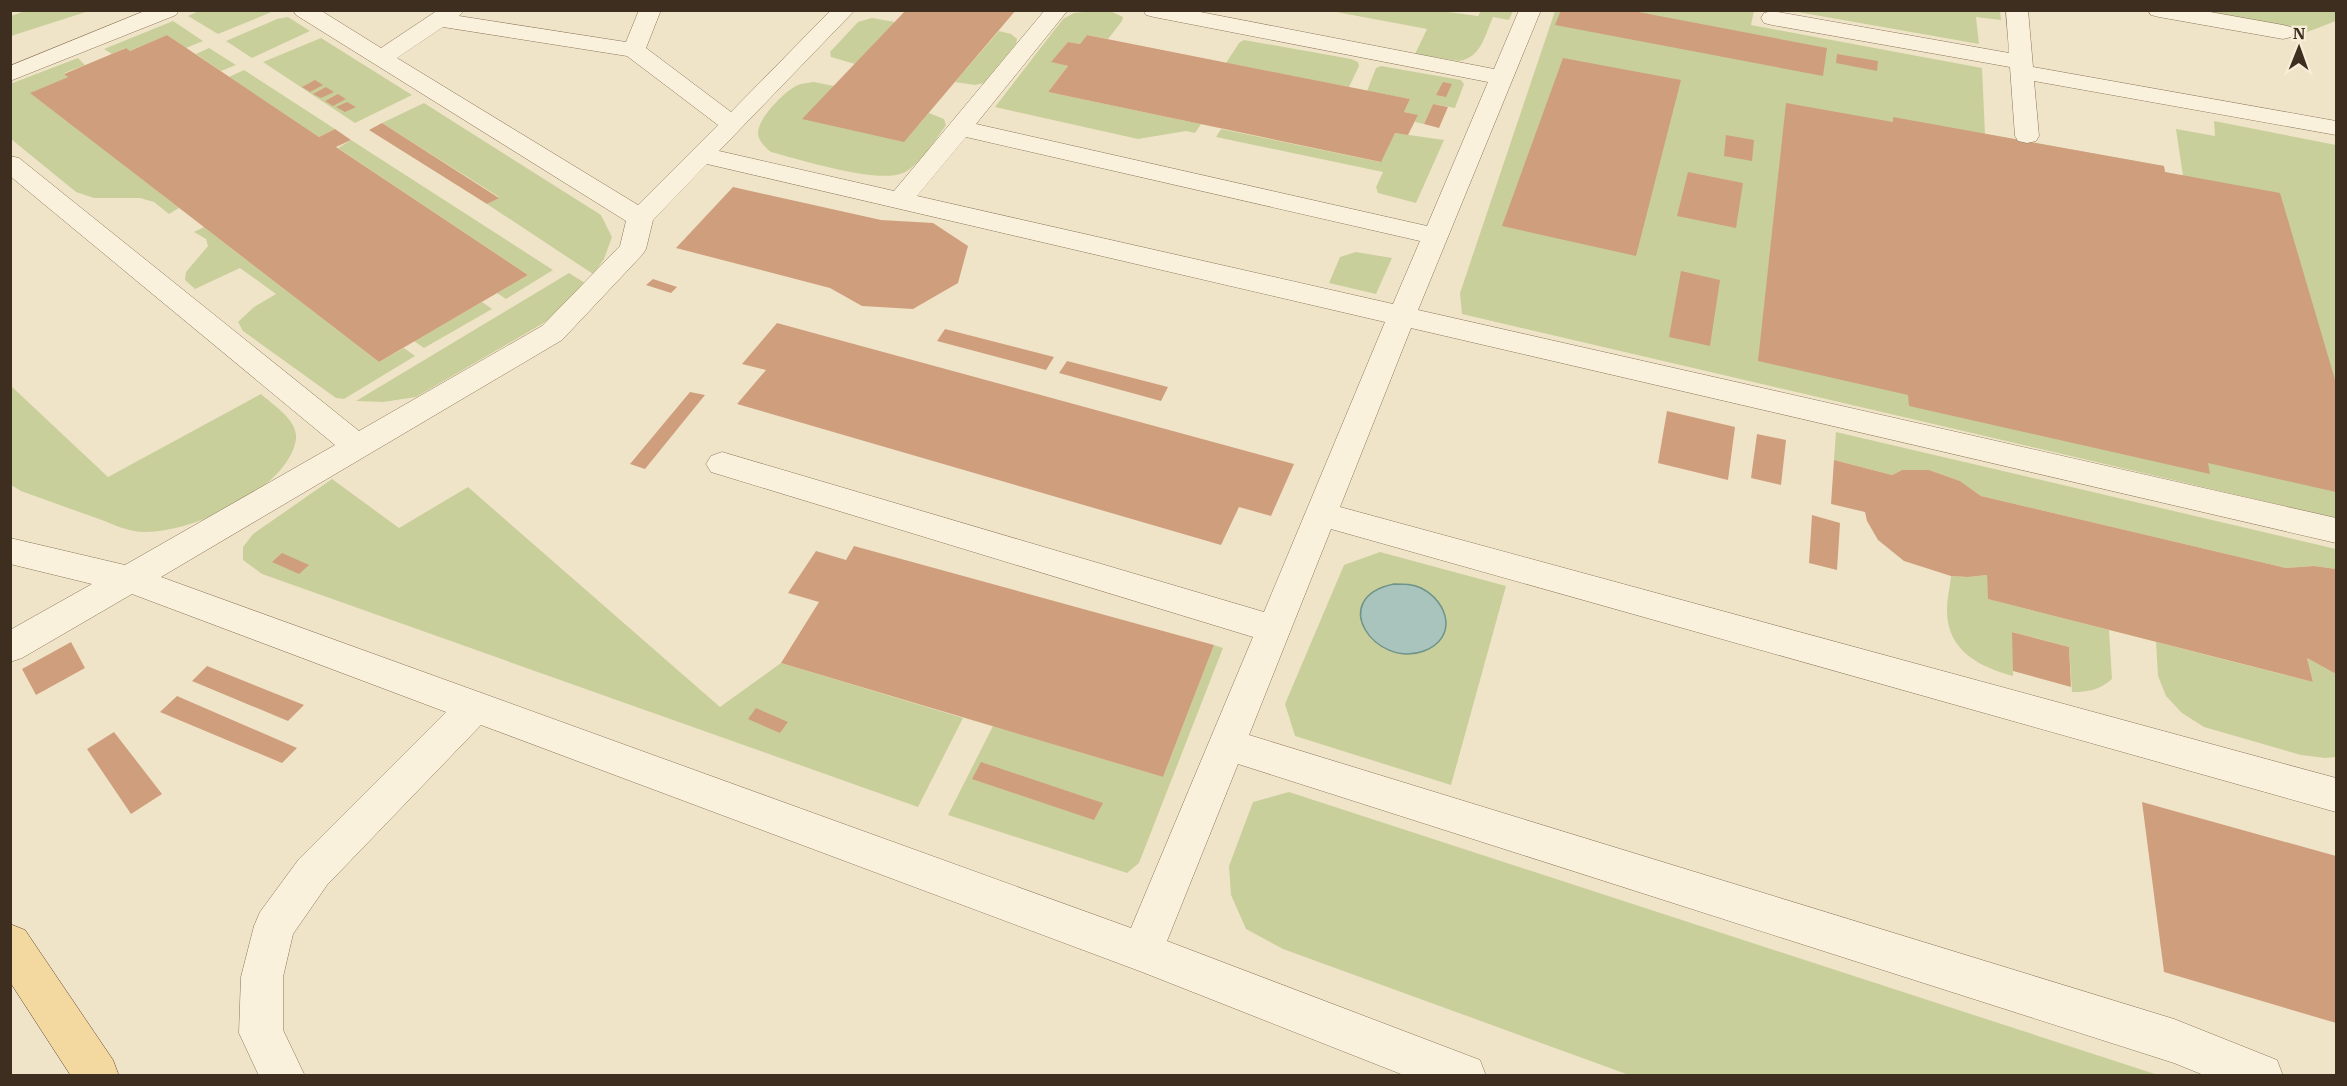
<svg xmlns="http://www.w3.org/2000/svg" width="2347" height="1086" font-family="'IBM Plex Serif',serif">
<rect width="100%" height="100%" fill="#f0e4c8"/>
<path fill="#c9cf9b" d="M 28,10 L 89,10 L 89,11 L 11,36 L 11,16 Z
M 1433,10 L 1478,16 L 1481,11 L 1513,11 L 1509,20 L 1493,17 C 1485,35 1481,58 1459,61 L 1415,54 L 1427,29 L 1331,11 Z
M 199,11 L 199,10 L 274,11 L 218,34 L 188,16 Z
M 1093,11 L 1110,11 L 1123,17 L 1122,21 L 1108,39 L 1087,35 L 1080,44 L 1068,42 L 1052,62 L 1068,66 L 1048,92 L 1201,124 L 1195,133 L 1186,131 L 1138,139 L 995,107 L 1063,19 L 1074,13 Z
M 1555,11 L 1754,11 L 1751,25 L 1982,68 L 1985,134 L 2164,166 L 2165,172 L 2183,176 L 2176,129 L 2215,136 L 2214,121 L 2336,145 L 2336,518 L 1462,314 L 1460,293 Z
M 2000,11 L 2001,20 L 1976,17 L 1979,44 L 1792,11 Z
M 2186,11 L 2336,11 L 2336,21 L 2307,32 Z
M 288,17 L 310,31 L 252,58 L 226,41 L 277,19 Z
M 872,18 L 895,22 L 855,64 L 831,57 L 830,52 L 858,22 Z
M 173,21 L 203,41 L 186,48 L 167,35 L 130,51 L 125,48 L 112,54 L 104,49 Z
M 999,31 L 1011,34 L 1017,39 L 1016,44 L 984,83 L 975,85 L 955,82 Z
M 321,38 L 412,95 L 355,123 L 263,62 Z
M 1244,40 L 1351,59 L 1358,62 L 1359,66 L 1349,87 L 1226,63 L 1239,43 Z
M 209,48 L 236,65 L 221,71 L 196,54 Z
M 78,58 L 85,65 L 64,73 L 68,77 L 31,93 L 179,208 L 169,214 L 154,202 L 140,198 L 94,198 L 76,192 L 11,139 L 10,84 Z
M 1381,66 L 1461,80 L 1464,84 L 1455,108 L 1433,104 L 1424,124 L 1415,122 L 1417,115 L 1404,112 L 1410,99 L 1367,91 L 1376,68 Z
M 244,70 L 335,129 L 319,137 L 229,77 Z
M 814,82 L 834,86 L 904,141 L 929,113 L 944,119 L 946,125 C 937,138 917,168 903,173 C 876,184 802,160 771,152 C 766,148 759,142 758,134 C 757,119 784,92 796,86 C 802,83 807,83 814,82 Z
M 424,103 L 601,215 L 612,237 L 604,259 L 593,274 L 487,204 L 499,197 L 382,123 Z
M 1221,129 L 1380,162 L 1395,133 L 1444,140 L 1416,203 L 1378,193 L 1376,187 L 1383,172 L 1216,137 Z
M 351,140 L 553,270 L 506,299 L 497,293 L 528,275 L 338,148 Z
M 204,227 L 379,362 L 404,348 L 415,356 L 344,399 L 336,398 L 243,331 L 238,322 L 254,307 L 276,294 L 240,268 L 195,289 L 185,280 L 186,272 L 208,246 L 206,239 L 194,232 Z
M 1356,252 L 1392,258 L 1376,294 L 1329,283 L 1340,257 Z
M 569,273 L 585,283 L 562,310 L 542,324 L 416,397 L 383,402 L 356,401 Z
M 482,302 L 492,309 L 424,348 L 414,341 Z
M 10,385 L 108,477 L 261,394 C 273,405 298,420 296,439 C 289,491 181,539 134,531 C 122,529 110,523 99,519 C 73,510 47,500 21,491 L 11,485 Z
M 1836,432 L 2336,549 L 2336,569 L 2314,566 L 2286,568 L 1981,496 L 1960,481 L 1929,470 L 1902,470 L 1892,475 L 1834,460 Z
M 332,479 L 399,528 L 468,487 L 720,707 L 781,663 L 963,718 L 918,807 L 262,574 L 243,560 L 243,547 L 253,534 Z
M 1380,552 L 1506,586 L 1451,785 L 1295,736 L 1285,704 L 1344,565 Z
M 1987,575 L 1989,599 L 2109,630 L 2112,679 C 2099,690 2089,692 2072,692 L 2069,647 L 2013,632 L 2013,676 C 1979,667 1946,650 1947,609 C 1947,598 1950,587 1951,576 L 1968,577 Z
M 2156,642 L 2313,682 L 2307,658 L 2336,674 L 2336,757 L 2325,758 L 2301,755 L 2204,727 L 2182,713 L 2166,696 L 2158,676 Z
M 1214,645 L 1223,648 L 1139,863 L 1127,873 L 948,815 L 993,726 L 1163,777 Z
M 1289,792 L 2158,1075 L 1629,1075 L 1283,949 L 1246,929 L 1231,895 L 1229,866 L 1253,802 Z"/>
<path fill="#a9c4bc" stroke="#6f938a" stroke-width="1.5" d="M 1394,584 C 1404,584 1413,584 1421,588 C 1449,602 1458,638 1424,651 C 1375,669 1326,598 1394,584 Z"/>
<path fill="#cf9f7d" d="M 906,10 L 1016,10 L 904,142 L 802,119 Z
M 1561,10 L 1628,10 L 1827,48 L 1823,76 L 1555,25 Z
M 167,35 L 319,137 L 335,129 L 351,140 L 336,147 L 528,275 L 379,362 L 30,93 L 68,77 L 64,74 L 126,48 L 130,51 Z
M 1087,35 L 1410,99 L 1404,112 L 1418,115 L 1408,135 L 1395,133 L 1381,162 L 1048,92 L 1068,66 L 1051,62 L 1068,42 L 1080,44 Z
M 1837,54 L 1878,61 L 1877,71 L 1836,63 Z
M 1563,58 L 1681,80 L 1636,256 L 1502,226 Z
M 315,80 L 323,85 L 310,92 L 302,87 Z
M 1443,82 L 1452,84 L 1446,97 L 1436,95 Z
M 326,87 L 334,92 L 321,98 L 313,94 Z
M 338,94 L 346,99 L 333,106 L 325,101 Z
M 347,102 L 356,107 L 345,112 L 336,107 Z
M 1786,103 L 1893,122 L 1893,117 L 2164,166 L 2165,172 L 2280,193 L 2336,383 L 2336,492 L 2208,463 L 2210,474 L 1909,406 L 1908,395 L 1758,361 Z
M 1433,104 L 1448,107 L 1439,128 L 1424,124 Z
M 382,123 L 499,198 L 487,204 L 369,130 Z
M 1726,135 L 1754,140 L 1752,161 L 1724,156 Z
M 1688,172 L 1743,183 L 1736,228 L 1677,216 Z
M 733,187 L 881,220 L 933,223 L 968,246 L 958,283 L 913,309 L 862,306 L 830,288 L 676,248 Z
M 1681,271 L 1720,280 L 1710,346 L 1669,337 Z
M 653,279 L 677,287 L 671,293 L 646,285 Z
M 777,323 L 1294,464 L 1271,516 L 1239,507 L 1221,545 L 737,404 L 766,370 L 742,364 Z
M 945,329 L 1054,357 L 1046,370 L 937,341 Z
M 1067,361 L 1168,387 L 1161,401 L 1059,373 Z
M 690,392 L 705,395 L 645,469 L 630,464 Z
M 1667,411 L 1735,427 L 1728,480 L 1658,463 Z
M 1757,434 L 1786,440 L 1781,485 L 1751,478 Z
M 1834,460 L 1892,475 L 1902,470 L 1929,470 L 1960,481 L 1981,496 L 2286,568 L 2314,566 L 2336,569 L 2336,674 L 2307,658 L 2313,682 L 1988,599 L 1987,575 L 1968,577 L 1951,576 L 1904,561 L 1878,540 L 1867,521 L 1865,512 L 1831,504 Z
M 1812,515 L 1840,523 L 1837,570 L 1809,563 Z
M 854,546 L 1214,645 L 1163,777 L 781,663 L 819,602 L 788,593 L 816,551 L 846,560 Z
M 282,553 L 309,565 L 299,574 L 272,562 Z
M 2012,632 L 2069,647 L 2071,687 L 2013,671 Z
M 71,642 L 85,668 L 36,695 L 22,669 Z
M 207,666 L 304,705 L 288,721 L 192,681 Z
M 177,696 L 297,748 L 282,763 L 160,712 Z
M 756,708 L 788,722 L 780,733 L 748,719 Z
M 114,732 L 162,794 L 131,814 L 87,749 Z
M 981,762 L 1103,803 L 1094,820 L 972,779 Z
M 2142,802 L 2336,856 L 2336,1023 L 2164,972 Z"/>
<g fill="none" stroke-linecap="round" stroke-linejoin="round">
<g stroke="#8d765c" stroke-width="1">
<path id="minor" d="M 147,10 L 179,10 L 176,15 L 10,81 L 10,66 Z
M 293,10 L 320,10 L 381,48 L 438,10 L 465,10 L 459,16 L 626,42 L 639,10 L 661,10 L 646,48 L 731,112 L 831,10 L 855,10 L 719,151 L 894,191 L 1045,10 L 1068,10 L 976,124 L 1427,226 L 1488,82 L 1154,17 L 1146,15 L 1143,10 L 1190,10 L 1494,69 L 1519,10 L 1541,10 L 1418,310 L 2336,518 L 2336,543 L 1411,328 L 1340,507 L 2336,778 L 2336,812 L 1331,529 L 1249,735 L 2174,1019 L 2277,1060 L 2283,1076 L 2206,1076 L 2174,1063 L 1238,764 L 1167,941 L 1480,1060 L 1486,1076 L 1406,1076 L 1142,972 L 481,725 L 327,885 L 293,934 L 283,977 L 283,1030 L 305,1076 L 259,1076 L 239,1033 L 241,977 L 254,926 L 260,912 L 299,859 L 446,712 L 132,594 L 22,658 L 10,662 L 10,630 L 92,584 L 10,564 L 10,538 L 125,565 L 335,445 L 10,176 L 10,156 L 19,158 L 359,431 L 542,326 L 620,246 L 626,221 L 296,15 ZM 443,27 L 627,56 L 718,125 L 638,205 L 397,58 ZM 966,137 L 1420,241 L 1393,304 L 917,196 ZM 707,164 L 1385,322 L 1264,612 L 722,452 L 711,456 L 706,464 L 711,472 L 1253,637 L 1131,928 L 161,577 L 562,340 L 642,255 L 646,249 L 653,220 Z
M 2006,10 L 2028,10 L 2033,67 L 2336,121 L 2336,135 L 2034,81 L 2039,136 L 2036,141 L 2027,143 L 2018,141 L 2015,136 L 2010,67 L 1772,25 L 1764,23 L 1761,18 L 1764,13 L 1772,11 L 2009,53 Z
M 2148,10 L 2199,10 L 2283,25 L 2291,27 L 2294,32 L 2291,37 L 2283,39 L 2159,17 L 2151,15 Z"/>
</g>
<g stroke="#5b4430" stroke-width="1">
<path id="major" d="M 10,924 L 25,930 L 113,1060 L 119,1076 L 71,1076 L 10,982 Z"/>
</g>
<use href="#minor" fill="#faf1dc" fill-rule="evenodd"/>
<use href="#major" fill="#f3d9a0" fill-rule="evenodd"/>
</g>
<rect width="2347" height="1086" fill="none" stroke="#3d2e20" stroke-width="24"/>
<g transform="translate(2299 48) rotate(1)" stroke="#f7eed8" stroke-width="4.5" paint-order="stroke">
<path d="M0-4.5L10 22L0 15L-10 22Z" fill="#3d2e20"/>
<text y="-9" font-size="16" font-weight="bold" text-anchor="middle" fill="#3d2e20">N</text>
</g>
</svg>
